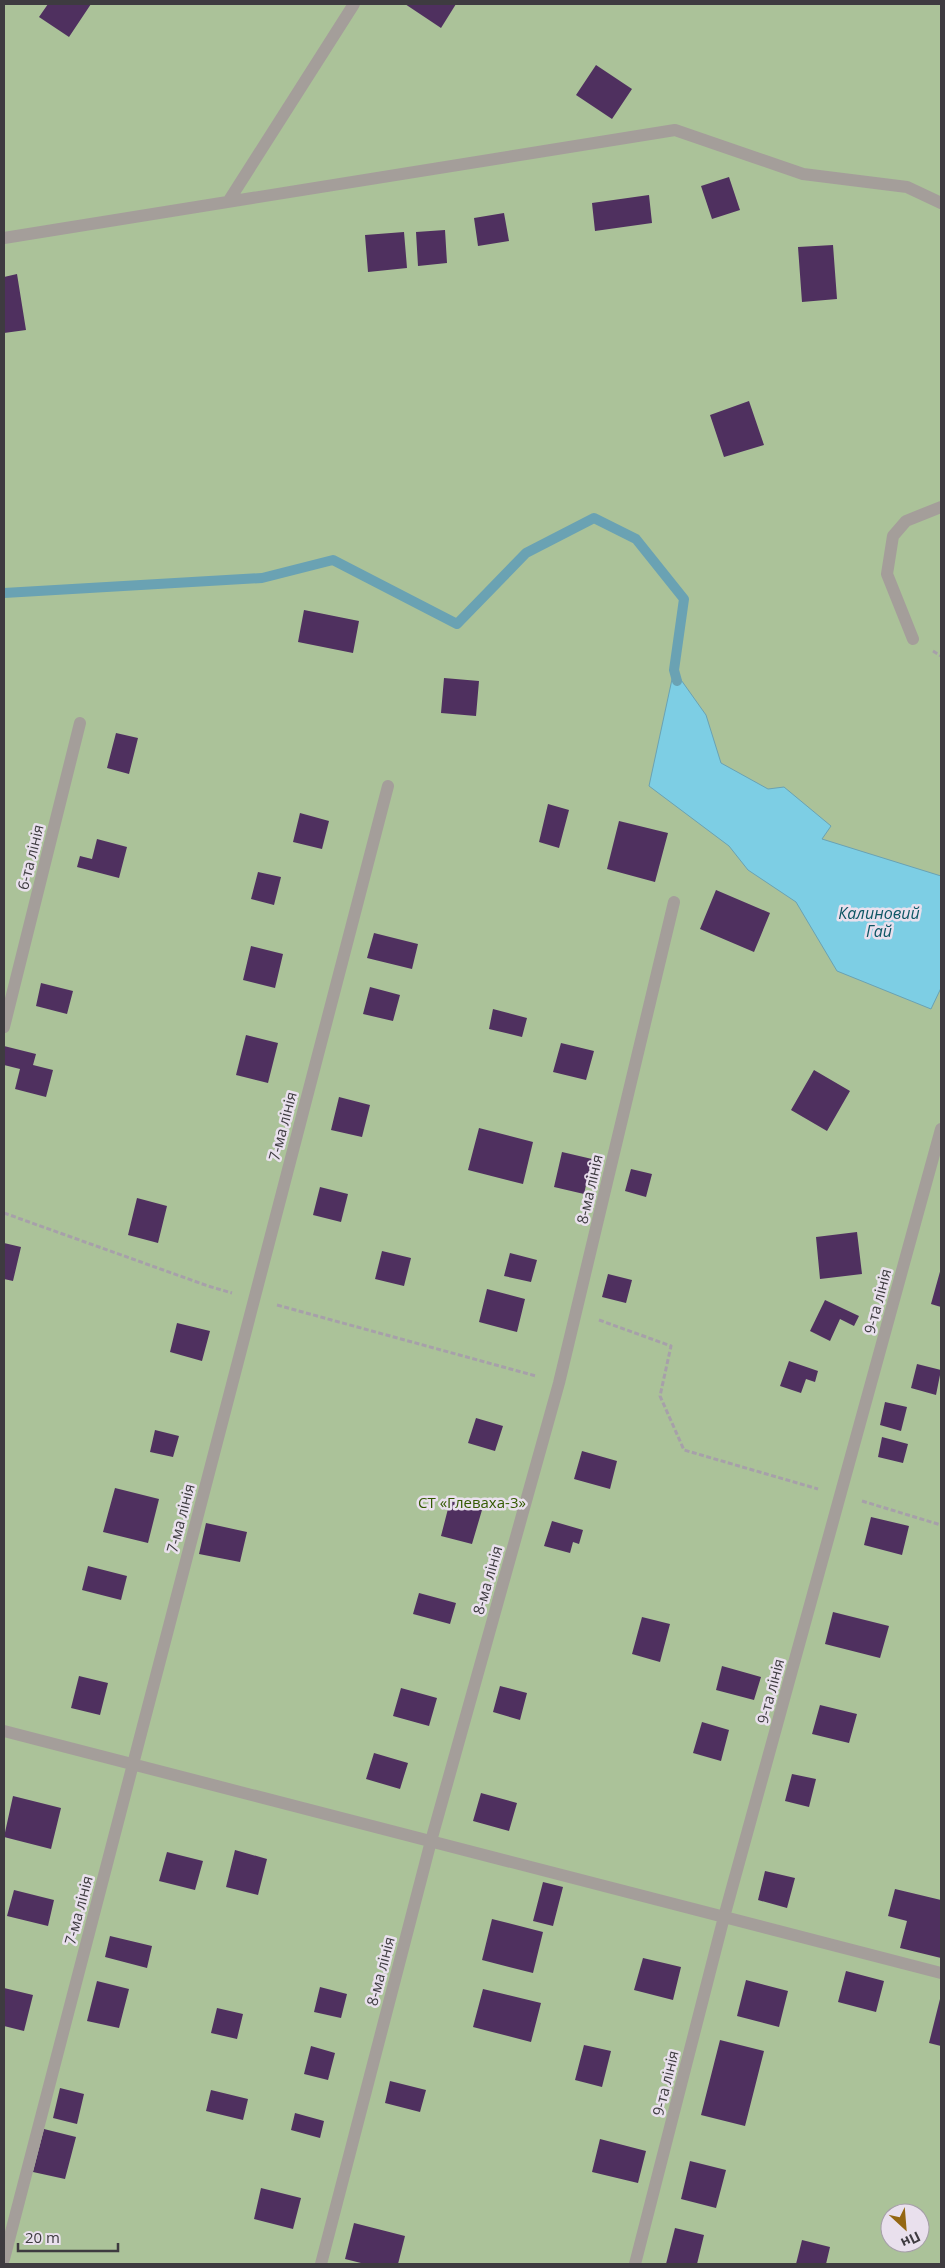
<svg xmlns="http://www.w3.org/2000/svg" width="945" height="2268" font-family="'Open Sans',sans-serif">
<rect width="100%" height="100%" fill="#e9e0ed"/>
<path fill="#abc299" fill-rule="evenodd" d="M 4,4 L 941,4 L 941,2264 L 4,2264 ZM 890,2213 L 920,2213 L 920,2243 L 890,2243 Z"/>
<path fill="#7dcee4" stroke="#6aa2b3" d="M 674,670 L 706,715 L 721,763 L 768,789 L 784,787 L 831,826 L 822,839 L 941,876 L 941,988 L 931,1009 L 837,971 L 796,902 L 748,870 L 729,846 L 649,786 Z"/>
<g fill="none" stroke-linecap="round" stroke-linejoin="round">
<path stroke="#6aa2b3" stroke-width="10" d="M 4,593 L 262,578 L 333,560 L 457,624 L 526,553 L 594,518 L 636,539 L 684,599 L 674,670 L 677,681"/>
</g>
<path fill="#4f305f" d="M 48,4 L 91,4 L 69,37 L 39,17 Z
M 405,4 L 456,4 L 441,28 Z
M 596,65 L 632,89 L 612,119 L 576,95 Z
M 729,177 L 740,210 L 712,219 L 701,186 Z
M 649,195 L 652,223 L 595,231 L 592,203 Z
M 504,213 L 509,241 L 478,246 L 474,218 Z
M 445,230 L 447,263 L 418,266 L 416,232 Z
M 404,232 L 407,268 L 368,272 L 365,235 Z
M 833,245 L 837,299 L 802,302 L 798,247 Z
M 17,274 L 26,330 L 4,333 L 4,277 Z
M 749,401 L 764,445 L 724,457 L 710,415 Z
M 304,610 L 359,621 L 353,653 L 298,642 Z
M 444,678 L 479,681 L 476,716 L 441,713 Z
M 116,733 L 138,738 L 129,774 L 107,768 Z
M 548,804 L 569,810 L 559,848 L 539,842 Z
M 300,813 L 329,821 L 322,849 L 293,842 Z
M 619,821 L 668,833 L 655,882 L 607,869 Z
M 97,839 L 127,847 L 119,878 L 77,867 L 80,856 L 92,859 Z
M 258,872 L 281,877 L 274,905 L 251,899 Z
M 716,890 L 770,913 L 754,952 L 700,929 Z
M 374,933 L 418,944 L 412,969 L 367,958 Z
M 251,946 L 283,954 L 275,988 L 243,980 Z
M 41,983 L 73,991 L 67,1014 L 36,1006 Z
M 370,987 L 400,995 L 393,1021 L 363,1014 Z
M 493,1009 L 527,1018 L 522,1037 L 489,1029 Z
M 246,1035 L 278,1043 L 268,1083 L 236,1075 Z
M 561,1043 L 594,1051 L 586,1080 L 553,1072 Z
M 4,1046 L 36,1054 L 33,1065 L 53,1070 L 46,1097 L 15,1089 L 20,1069 L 4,1065 Z
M 814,1070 L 850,1091 L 827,1131 L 791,1110 Z
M 339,1097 L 370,1105 L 362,1137 L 331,1130 Z
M 479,1128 L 533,1142 L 523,1184 L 468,1170 Z
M 562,1152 L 592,1159 L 584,1194 L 554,1187 Z
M 631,1169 L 652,1174 L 646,1197 L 625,1191 Z
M 320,1187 L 348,1194 L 341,1222 L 313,1215 Z
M 137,1198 L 167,1206 L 158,1243 L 128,1235 Z
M 857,1232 L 862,1274 L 820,1279 L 816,1237 Z
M 4,1243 L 21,1247 L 13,1281 L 4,1279 Z
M 382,1251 L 411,1258 L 404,1286 L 375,1279 Z
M 510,1253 L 537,1260 L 531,1282 L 504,1276 Z
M 941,1268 L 941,1307 L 931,1304 Z
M 608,1274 L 632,1280 L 626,1303 L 602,1297 Z
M 487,1289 L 525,1299 L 517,1332 L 479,1322 Z
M 825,1300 L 859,1316 L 854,1326 L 840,1319 L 830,1341 L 810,1331 Z
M 177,1323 L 210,1331 L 202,1361 L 170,1352 Z
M 789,1361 L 818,1371 L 815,1382 L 806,1379 L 801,1393 L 780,1386 Z
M 917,1364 L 941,1370 L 936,1395 L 911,1388 Z
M 885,1402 L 907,1407 L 901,1431 L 880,1425 Z
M 476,1418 L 503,1426 L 495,1451 L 468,1443 Z
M 155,1430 L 179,1436 L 173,1457 L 150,1452 Z
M 882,1437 L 908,1444 L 903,1463 L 878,1457 Z
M 582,1451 L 617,1461 L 610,1489 L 574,1479 Z
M 115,1488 L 159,1499 L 148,1543 L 103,1532 Z
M 450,1501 L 482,1510 L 472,1544 L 441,1536 Z
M 871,1517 L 909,1526 L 902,1555 L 864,1545 Z
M 552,1521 L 583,1530 L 579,1544 L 573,1542 L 570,1553 L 544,1546 Z
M 206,1523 L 247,1532 L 240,1562 L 199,1554 Z
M 88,1566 L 127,1576 L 121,1600 L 82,1590 Z
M 419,1593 L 456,1603 L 450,1624 L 413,1614 Z
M 833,1612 L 889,1626 L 880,1658 L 825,1644 Z
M 642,1617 L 670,1624 L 660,1662 L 632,1654 Z
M 722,1666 L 761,1677 L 754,1700 L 716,1690 Z
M 79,1676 L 108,1683 L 100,1715 L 71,1708 Z
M 500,1686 L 527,1693 L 520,1720 L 493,1712 Z
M 401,1688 L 437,1698 L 429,1726 L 393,1716 Z
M 820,1705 L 857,1714 L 849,1743 L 812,1734 Z
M 702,1722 L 729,1730 L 721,1761 L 693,1753 Z
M 374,1753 L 408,1763 L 400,1789 L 366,1779 Z
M 792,1774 L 816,1779 L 809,1807 L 785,1801 Z
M 481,1793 L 517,1803 L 509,1831 L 473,1821 Z
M 13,1796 L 61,1808 L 51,1849 L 4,1837 Z
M 235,1850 L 267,1859 L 258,1895 L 226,1887 Z
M 167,1852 L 203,1861 L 195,1890 L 159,1881 Z
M 765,1871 L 795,1878 L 787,1908 L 758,1900 Z
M 543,1882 L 563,1887 L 553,1926 L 533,1921 Z
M 895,1889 L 941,1900 L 941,1958 L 900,1948 L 907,1921 L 888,1916 Z
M 14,1890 L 54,1900 L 48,1926 L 7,1916 Z
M 492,1919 L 543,1932 L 533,1973 L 482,1960 Z
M 110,1936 L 152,1946 L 147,1968 L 105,1957 Z
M 643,1958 L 681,1967 L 673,2000 L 634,1990 Z
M 846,1971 L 884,1981 L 876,2012 L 838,2002 Z
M 746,1980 L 788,1991 L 779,2027 L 737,2016 Z
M 97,1981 L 129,1989 L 119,2028 L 87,2021 Z
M 320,1987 L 347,1994 L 341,2018 L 314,2012 Z
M 4,1988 L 33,1995 L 24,2031 L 4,2026 Z
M 483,1989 L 541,2003 L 531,2042 L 473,2027 Z
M 941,1995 L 941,2046 L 929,2043 Z
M 217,2008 L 243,2014 L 237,2039 L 211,2033 Z
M 720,2040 L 764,2051 L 745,2126 L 701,2115 Z
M 584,2045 L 611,2051 L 602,2087 L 575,2080 Z
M 311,2046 L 335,2053 L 328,2080 L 304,2074 Z
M 390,2081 L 426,2090 L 420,2112 L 385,2103 Z
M 60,2088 L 84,2094 L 77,2124 L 53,2118 Z
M 211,2090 L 248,2099 L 243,2120 L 206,2111 Z
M 295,2113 L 324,2121 L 320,2138 L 291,2130 Z
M 44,2129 L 76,2137 L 65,2179 L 33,2172 Z
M 600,2139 L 646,2151 L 638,2183 L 592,2172 Z
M 690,2161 L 726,2170 L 716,2208 L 681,2199 Z
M 261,2188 L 301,2198 L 293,2229 L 254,2219 Z
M 354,2223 L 405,2236 L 398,2264 L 365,2264 L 345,2259 Z
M 675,2228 L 704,2235 L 697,2264 L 666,2264 Z
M 802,2240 L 830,2247 L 826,2264 L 796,2264 Z"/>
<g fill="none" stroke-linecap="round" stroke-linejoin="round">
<path stroke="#a7a0aa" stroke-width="3" stroke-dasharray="5 2.5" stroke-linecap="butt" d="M 933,651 L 941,656
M 4,1213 L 208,1286 L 232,1293
M 277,1305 L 536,1376
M 599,1320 L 671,1346 L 660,1396 L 684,1450 L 818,1489
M 862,1501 L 941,1525"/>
<path stroke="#a49e9a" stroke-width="12" d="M 228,202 L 354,4
M 4,238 L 675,130 L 803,174 L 907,187 L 941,203
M 913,639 L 887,574 L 893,536 L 906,521 L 941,507
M 4,1027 L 80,723
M 4,1731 L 941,1973
M 4,2259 L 388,786
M 321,2264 L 431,1841 L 559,1383 L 674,902
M 635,2264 L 724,1917 L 941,1129"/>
</g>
<g text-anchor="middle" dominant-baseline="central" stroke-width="5" stroke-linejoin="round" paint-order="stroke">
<g font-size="15" fill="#3e3b40" stroke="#e9e0ed">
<text transform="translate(30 857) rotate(-76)">6-та лінія</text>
<text transform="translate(282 1126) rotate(-75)">7-ма лінія</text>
<text transform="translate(589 1189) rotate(-77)">8-ма лінія</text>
<text transform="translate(877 1301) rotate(-75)">9-та лінія</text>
<text transform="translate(180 1518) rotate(-75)">7-ма лінія</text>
<text transform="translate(487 1580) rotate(-74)">8-ма лінія</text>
<text transform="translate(770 1691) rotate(-75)">9-та лінія</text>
<text transform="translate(78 1910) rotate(-75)">7-ма лінія</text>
<text transform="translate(380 1971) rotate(-75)">8-ма лінія</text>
<text transform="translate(665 2083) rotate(-76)">9-та лінія</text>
</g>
<g font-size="15" fill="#335901" stroke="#e9e0ed">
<text x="472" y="1502">СТ «Глеваха-3»</text>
</g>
<g font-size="16" font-style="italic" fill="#0d5564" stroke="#e9e0ed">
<text x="879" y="913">Калиновий<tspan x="879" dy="18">Гай</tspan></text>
</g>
</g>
<rect width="945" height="2268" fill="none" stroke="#3e3b40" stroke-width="10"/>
<g transform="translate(905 2228) rotate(154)"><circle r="24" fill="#e9e0ed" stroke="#a59ea8"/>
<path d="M0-4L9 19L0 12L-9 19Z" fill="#946713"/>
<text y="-8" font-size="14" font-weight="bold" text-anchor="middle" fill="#3e3b40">Пн</text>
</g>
<path d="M18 2243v8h100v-8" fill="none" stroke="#3e3b40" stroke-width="2.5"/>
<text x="25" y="2243" font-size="15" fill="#3e3b40" stroke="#e9e0ed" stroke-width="4" paint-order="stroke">20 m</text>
</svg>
